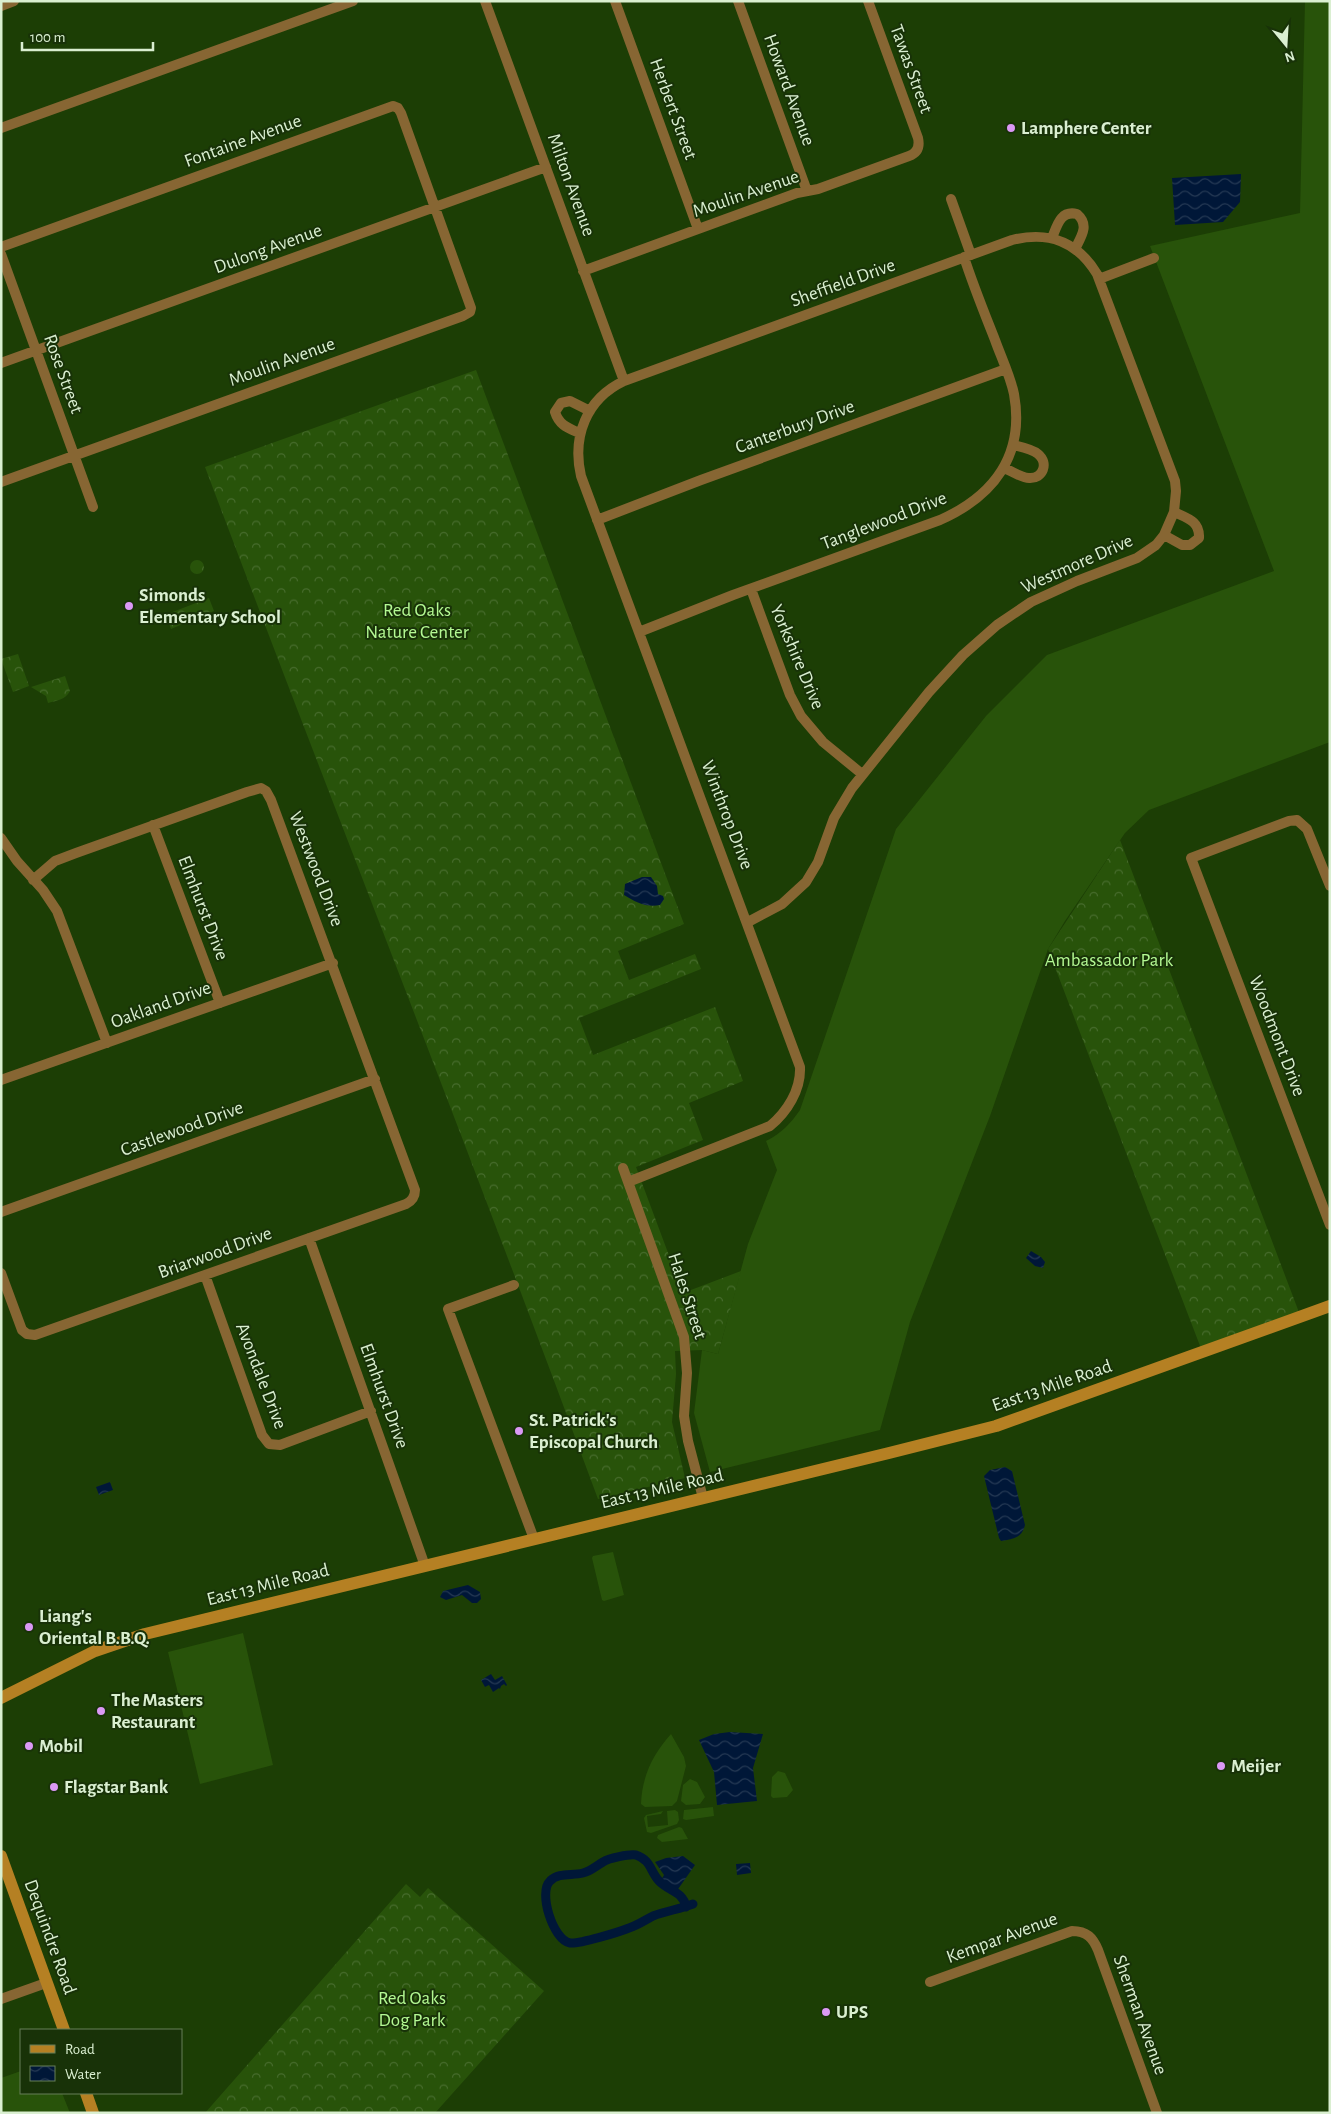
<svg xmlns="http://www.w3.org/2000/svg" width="1331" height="2114" font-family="'Alegreya Sans',sans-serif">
<defs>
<pattern id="forest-crowns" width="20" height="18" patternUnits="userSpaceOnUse" patternTransform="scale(1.25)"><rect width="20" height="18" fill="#28530a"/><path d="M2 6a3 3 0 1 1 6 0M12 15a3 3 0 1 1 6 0" fill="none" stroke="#476c2d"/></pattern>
<pattern id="water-waves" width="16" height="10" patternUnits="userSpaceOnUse" patternTransform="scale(1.25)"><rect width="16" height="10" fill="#001738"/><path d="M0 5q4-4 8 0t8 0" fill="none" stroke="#253954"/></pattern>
</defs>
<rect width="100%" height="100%" fill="#1c3e05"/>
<path fill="#28530a" d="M 1305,1 L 1330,1 L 1330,742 L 1149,810 L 1125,833 L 1065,921 L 1048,949 L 990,1116 L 910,1322 L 880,1430 L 710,1472 L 694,1413 L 702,1350 L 718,1354 L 748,1244 L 777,1170 L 766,1141 C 782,1133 790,1124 800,1110 L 896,829 L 986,716 L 1047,655 L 1274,571 L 1150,246 L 1300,213 Z
M 613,1552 L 624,1595 L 604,1601 L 602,1600 L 592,1558 L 593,1556 Z
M 243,1633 L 273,1765 L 200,1784 L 168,1652 Z
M 671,1734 L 684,1757 L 686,1766 L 677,1801 L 672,1806 L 645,1807 L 641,1804 C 642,1776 653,1754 671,1734 Z
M 778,1771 L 785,1773 L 793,1790 L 787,1797 L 773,1798 L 771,1796 L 772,1777 Z
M 690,1779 L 697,1782 L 705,1797 L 700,1804 L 686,1805 L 681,1801 L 683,1785 Z
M 713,1807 L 714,1816 L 686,1820 L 683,1819 L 684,1810 Z
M 675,1810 L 678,1812 L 679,1820 L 677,1824 L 651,1833 L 647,1832 L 644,1818 L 646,1815 L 663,1811 L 661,1814 L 647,1816 L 648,1827 L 668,1825 L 667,1811 Z
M 679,1827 L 682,1828 L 688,1839 L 662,1842 L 657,1838 L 658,1835 Z
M 21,2071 L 21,2093 L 62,2093 L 70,2113 L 1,2113 L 1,2078 Z"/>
<path fill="url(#forest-crowns)" d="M 476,370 L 684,924 L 618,951 L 629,980 L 695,954 L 701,969 L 579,1018 L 593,1055 L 715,1007 L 743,1081 L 689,1103 L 703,1140 L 636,1167 L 683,1293 L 741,1271 L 718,1354 L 702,1350 L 675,1351 L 676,1374 L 672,1422 L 685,1478 L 598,1499 C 471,1154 335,812 205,467 Z
M190 567a7 7 0 1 1 14 0a7 7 0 1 1-14 0Z
M 209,598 L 214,611 L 171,629 L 167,618 L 170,613 Z
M 18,654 L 29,686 L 13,692 L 1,659 Z
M 65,676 L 70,691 C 65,700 58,700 48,703 L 46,696 L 31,687 Z
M 1120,840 L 1300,1315 L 1202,1351 L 1048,949 Z
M 406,1884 L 420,1897 L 428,1888 L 544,1991 L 435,2113 L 205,2113 Z"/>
<path fill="url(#water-waves)" d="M 1241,174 L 1240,202 L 1223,222 L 1175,225 L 1172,178 Z
M 642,877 L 651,877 L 657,886 L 658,894 L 663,896 L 664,899 L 660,905 C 647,908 635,902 624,895 L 625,884 Z
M 1031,1251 L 1041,1257 L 1045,1262 L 1043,1268 L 1035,1266 L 1026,1258 Z
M 1005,1467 L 1012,1471 L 1025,1525 C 1022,1538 1013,1539 1001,1541 L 999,1538 L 984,1476 L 990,1470 Z
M 110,1482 L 113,1490 L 99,1495 L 96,1487 Z
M 468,1585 L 480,1592 L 481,1599 L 477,1603 L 472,1603 L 462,1595 L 446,1600 L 440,1597 L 443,1591 Z
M 491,1674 L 495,1680 L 502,1676 L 507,1685 L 506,1686 L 504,1684 L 501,1686 L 500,1689 L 499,1688 L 493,1692 L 489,1685 L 485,1687 L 481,1680 Z
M 730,1732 L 763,1734 L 753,1768 L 757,1801 L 717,1805 L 714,1772 L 699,1740 L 714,1734 Z
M 683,1856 L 695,1865 L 676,1892 L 660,1882 L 664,1875 L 655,1862 L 666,1858 Z
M 750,1863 L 751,1873 L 737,1875 L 736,1864 Z"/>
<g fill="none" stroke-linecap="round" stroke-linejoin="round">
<path stroke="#001738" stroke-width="9" d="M 686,1907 C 683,1891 668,1891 659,1881 C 650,1871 651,1860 636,1855 C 629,1854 609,1858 603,1862 C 596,1866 591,1871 583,1873 C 572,1876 559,1872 550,1881 C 538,1892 553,1940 570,1943 C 580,1944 619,1932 629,1928 C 638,1925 645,1920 653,1916 C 666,1911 680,1909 693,1904"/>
<path stroke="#876633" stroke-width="10" d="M 485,1 L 624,381
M 615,1 L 698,229
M 738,1 L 807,191
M 1,6 L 14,1
M 1,128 L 353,1
M 951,199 L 971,255
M 1052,238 C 1057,226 1060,210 1077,214 C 1090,225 1081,237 1075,249
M 1,247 L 393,106 L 398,108 L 401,113 L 471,308 L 470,312 L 463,316 L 1,482
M 1,254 L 93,507
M 583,271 L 797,193 L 818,189 L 909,156 C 917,153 920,147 918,138 L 868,1
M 1099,279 L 1154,258
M 1,363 L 546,167
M 579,433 C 568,428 559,425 555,412 L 561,403 L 570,401 L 590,411
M 1004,468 C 1012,471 1021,478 1029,478 C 1043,479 1049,463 1038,454 C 1032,449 1021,447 1013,445
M 597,520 L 701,480 L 1006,369
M 1164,535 L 1182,545 L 1190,545 L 1199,538 C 1200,521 1187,518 1174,512
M 751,589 L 790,695 L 801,716 L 823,742 L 862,774
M 639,632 L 733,595 L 940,520 C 994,496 1025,455 1014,394 C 1010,375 1001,357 995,340 C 984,312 973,285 964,257
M 153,825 L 220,1003
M 1,838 L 17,861 L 43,890 L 57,911 L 107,1043
M 1330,886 L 1307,829 L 1297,820 L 1289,821 L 1191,858 L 1330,1225
M 1,1080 L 333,963
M 623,1168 L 684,1337 L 687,1373 L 684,1416 L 688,1441 L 703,1498
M 628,1182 L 770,1126 C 787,1112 801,1090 800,1067 L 581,476 C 572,437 586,399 624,381 L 1012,240 C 1049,231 1077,241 1097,274 L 1175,481 L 1176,491 L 1174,512 L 1164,535 L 1156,545 L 1137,558 L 1077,581 L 1031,602 L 997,625 L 963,655 L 929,692 L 852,788 L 834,818 L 818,862 L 806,882 L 782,904 L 748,922
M 1,1212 L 375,1079
M 309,1238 L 425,1566
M 1,1273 L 22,1330 L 27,1334 L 35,1335 L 406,1204 C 412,1201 415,1197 415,1190 L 271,800 L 266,791 L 261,788 L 247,792 L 76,853 L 55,861 L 33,880
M 205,1275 L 262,1435 L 269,1444 L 280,1445 L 371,1411
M 514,1285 L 448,1309 L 534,1539
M 930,1982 L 1072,1931 C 1087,1931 1093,1938 1098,1950 L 1157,2113
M 1,1999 L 46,1983"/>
<path stroke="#b58023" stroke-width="12" d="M 1,1698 L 95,1651 L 145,1634 L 889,1453 L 996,1426 L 1330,1306
M 1,1856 L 64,2030
M 86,2093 L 93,2113"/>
</g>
<g fill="#db99f5" stroke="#183208" stroke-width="2">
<circle cx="1011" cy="128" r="5"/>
<circle cx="129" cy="606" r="5"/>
<circle cx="519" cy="1431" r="5"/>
<circle cx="29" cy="1627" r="5"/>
<circle cx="101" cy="1711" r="5"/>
<circle cx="29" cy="1746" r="5"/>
<circle cx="1221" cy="1766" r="5"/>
<circle cx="54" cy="1787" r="5"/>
<circle cx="826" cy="2012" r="5"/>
</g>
<g text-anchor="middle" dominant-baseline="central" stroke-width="4" stroke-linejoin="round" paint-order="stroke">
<g font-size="19" fill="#daefd1" stroke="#183208">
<text transform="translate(911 69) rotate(70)">Tawas Street</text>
<text transform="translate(789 90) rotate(70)">Howard Avenue</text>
<text transform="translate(673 109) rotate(70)">Herbert Street</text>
<text transform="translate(243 141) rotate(-20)">Fontaine Avenue</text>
<text transform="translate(571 185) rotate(70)">Milton Avenue</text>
<text transform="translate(746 194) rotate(-19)">Moulin Avenue</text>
<text transform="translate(268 249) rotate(-20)">Dulong Avenue</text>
<text transform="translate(843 283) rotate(-20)">Sheffield Drive</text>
<text transform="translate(282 362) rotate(-20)">Moulin Avenue</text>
<text transform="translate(63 374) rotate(70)">Rose Street</text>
<text transform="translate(795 427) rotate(-20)">Canterbury Drive</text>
<text transform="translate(884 521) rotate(-21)">Tanglewood Drive</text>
<text transform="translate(1077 564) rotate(-24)">Westmore Drive</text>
<text transform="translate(797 657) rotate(67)">Yorkshire Drive</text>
<text transform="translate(727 815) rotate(69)">Winthrop Drive</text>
<text transform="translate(316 869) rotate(69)">Westwood Drive</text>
<text transform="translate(203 908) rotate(69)">Elmhurst Drive</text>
<text transform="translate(161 1005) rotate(-20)">Oakland Drive</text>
<text transform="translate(1277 1036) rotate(69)">Woodmont Drive</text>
<text transform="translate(182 1129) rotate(-20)">Castlewood Drive</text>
<text transform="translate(215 1253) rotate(-20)">Briarwood Drive</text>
<text transform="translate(687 1296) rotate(72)">Hales Street</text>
<text transform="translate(261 1376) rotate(69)">Avondale Drive</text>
<text transform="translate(1052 1386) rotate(-19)">East 13 Mile Road</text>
<text transform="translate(384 1396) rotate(70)">Elmhurst Drive</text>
<text transform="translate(662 1489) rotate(-13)">East 13 Mile Road</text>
<text transform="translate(268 1585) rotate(-14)">East 13 Mile Road</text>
<text transform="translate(50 1937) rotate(70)">Dequindre Road</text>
<text transform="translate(1002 1938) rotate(-20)">Kempar Avenue</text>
<text transform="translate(1140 2015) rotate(70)">Sherman Avenue</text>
</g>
<g font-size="19" font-weight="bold" fill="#daefd1" stroke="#183208" text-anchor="start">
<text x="1021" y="128">Lamphere Center</text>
<text x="139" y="595">Simonds<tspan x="139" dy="22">Elementary School</tspan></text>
<text x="529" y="1420">St. Patrick's<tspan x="529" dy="22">Episcopal Church</tspan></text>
<text x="39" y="1616">Liang's<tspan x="39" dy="22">Oriental B.B.Q.</tspan></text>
<text x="111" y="1700">The Masters<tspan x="111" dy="22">Restaurant</tspan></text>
<text x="39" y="1746">Mobil</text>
<text x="1231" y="1766">Meijer</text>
<text x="64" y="1787">Flagstar Bank</text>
<text x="836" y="2012">UPS</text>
</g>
<g font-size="19" fill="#b4f993" stroke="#183208">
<text x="417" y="610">Red Oaks<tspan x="417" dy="22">Nature Center</tspan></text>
<text x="1109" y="960">Ambassador Park</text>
<text x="412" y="1998">Red Oaks<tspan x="412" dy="22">Dog Park</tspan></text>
</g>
</g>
<rect width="1331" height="2114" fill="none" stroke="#daefd1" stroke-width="5"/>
<rect x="20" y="2029" width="162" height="65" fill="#183208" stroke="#667e58"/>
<rect x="30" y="2045" width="25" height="8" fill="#b58023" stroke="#667e58"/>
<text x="65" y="2054" font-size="15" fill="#daefd1">Road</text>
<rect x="30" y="2066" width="25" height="15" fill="url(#water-waves)" stroke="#667e58"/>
<text x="65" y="2079" font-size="15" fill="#daefd1">Water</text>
<g transform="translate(1286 45) rotate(162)" stroke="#183208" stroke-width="4" paint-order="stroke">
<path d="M0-4L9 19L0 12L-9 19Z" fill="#daefd1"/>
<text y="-8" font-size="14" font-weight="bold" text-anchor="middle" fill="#daefd1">N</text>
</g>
<path d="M22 42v8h131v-8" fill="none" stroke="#daefd1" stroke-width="2.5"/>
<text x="30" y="42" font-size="15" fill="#daefd1" stroke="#183208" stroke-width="4" paint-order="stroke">100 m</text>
</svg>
